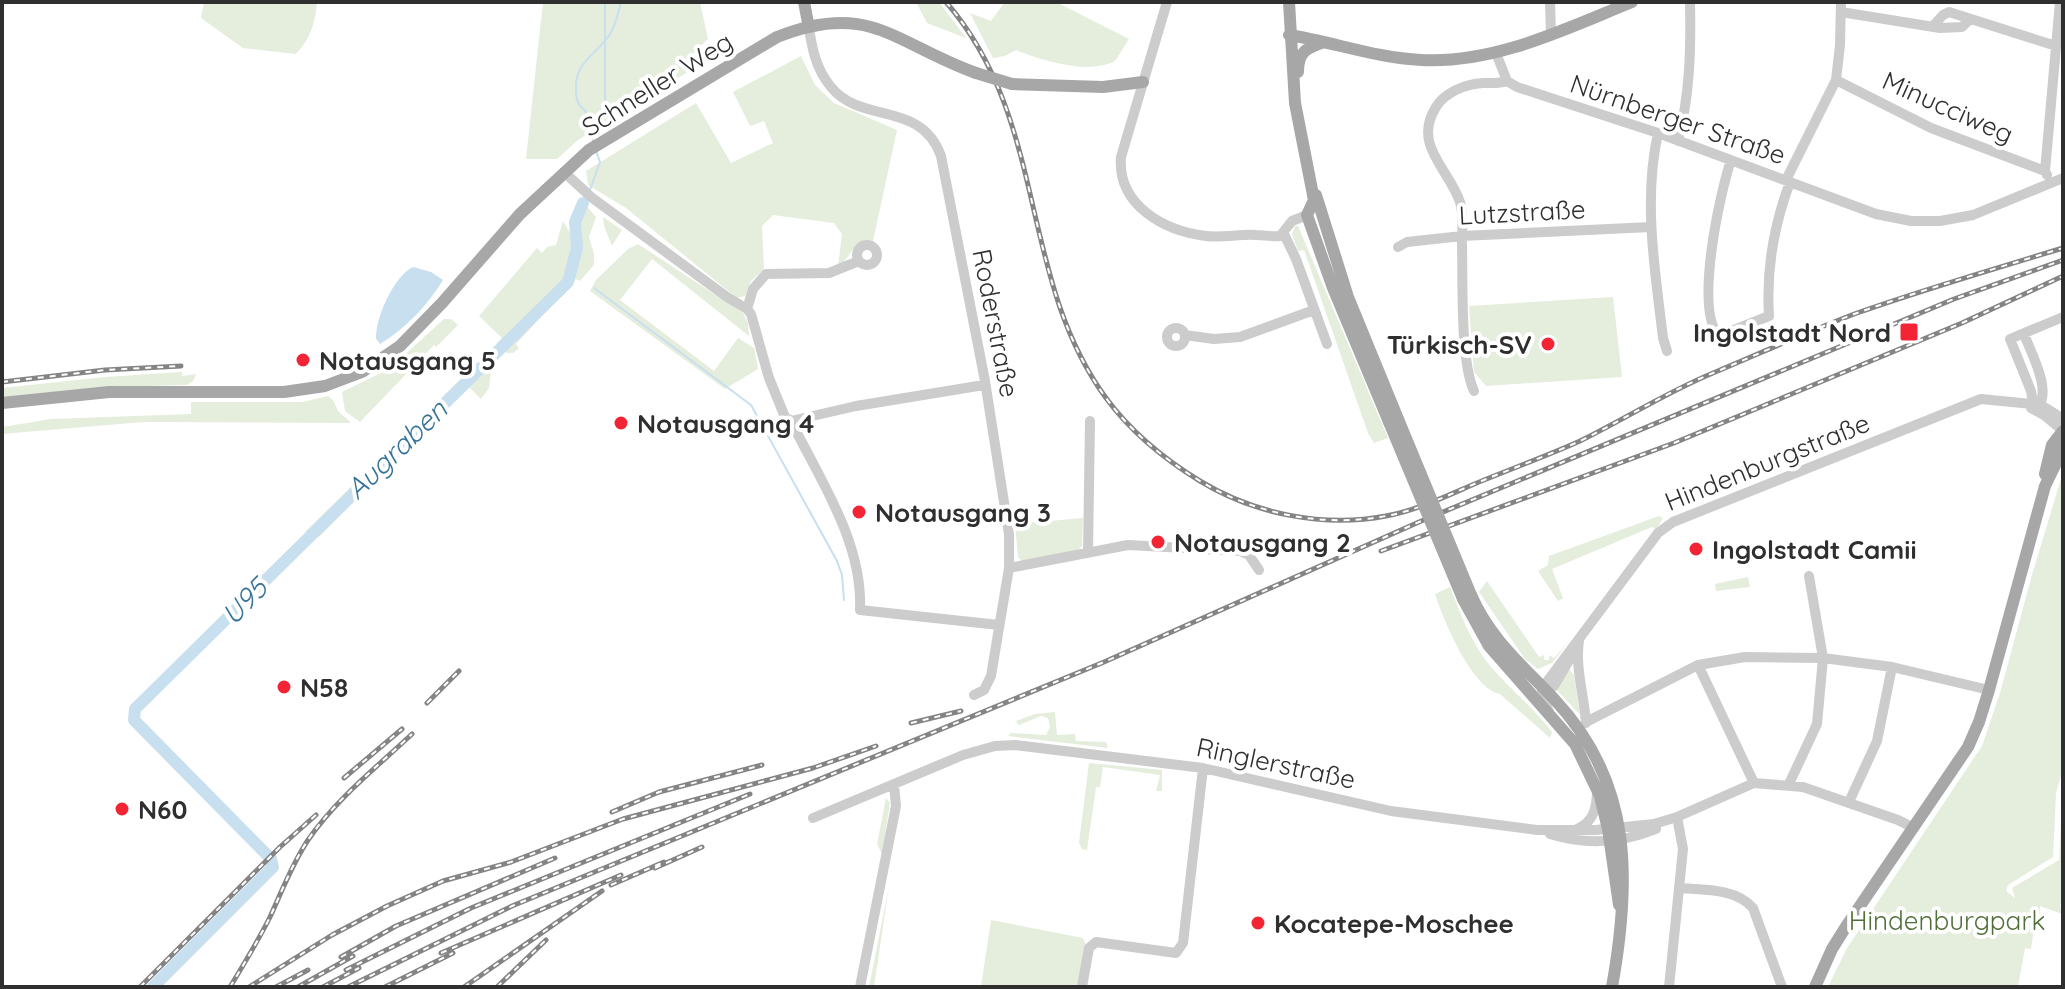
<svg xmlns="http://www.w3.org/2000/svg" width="2065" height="989" font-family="Quicksand,sans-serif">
<rect width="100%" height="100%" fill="#fff"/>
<path fill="#e5eddc" d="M 204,2 L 317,2 C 315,23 311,38 296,54 L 243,48 L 201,18 Z
M 543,2 L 700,2 L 708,39 L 698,49 L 704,62 L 578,140 L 557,159 L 526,159 Z
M 916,2 L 939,2 L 966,38 L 927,23 Z
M 1005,2 L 1056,2 L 1129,39 L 1115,61 C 1087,75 1044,61 1016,50 L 1005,56 L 993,58 L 970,13 L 991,21 Z
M 801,56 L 815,85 L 834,103 L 897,130 L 873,241 C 854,236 852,257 838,267 L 842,234 L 834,223 L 773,215 L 762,226 L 764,269 L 751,281 L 745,296 L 737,298 L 626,208 L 588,185 L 586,171 L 696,103 L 731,163 L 773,143 L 764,121 L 750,126 L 733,92 Z
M 585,204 L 596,217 L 589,237 L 594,254 L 594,265 L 580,281 L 576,279 L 516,344 L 519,348 L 513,353 L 507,353 L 497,343 L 502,338 L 479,316 L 537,248 L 542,253 L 547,247 L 556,245 L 563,221 L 577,245 L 577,221 Z
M 603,217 L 622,230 L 612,246 L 604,226 Z
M 1295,226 L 1298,226 L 1388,438 L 1374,443 L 1368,433 L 1304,250 L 1298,251 L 1292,234 Z
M 638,244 L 743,313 L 748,323 L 749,336 L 652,259 L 620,300 L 714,371 L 738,338 L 754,348 L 758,369 L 725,389 L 590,291 L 596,280 L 628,249 Z
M 1613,297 L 1622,377 L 1486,386 L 1474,372 L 1469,306 Z
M 444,319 L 451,319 L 458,325 L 436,347 L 434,345 L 360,422 L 345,411 L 342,392 L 389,369 Z
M 482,358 L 491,371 L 489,388 L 481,399 L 469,387 L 319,537 L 315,533 L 310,537 L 305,532 Z
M 182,372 L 182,376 L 196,374 L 193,381 L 187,385 L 100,387 L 2,398 L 2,388 L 105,377 Z
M 328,396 L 333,400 L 338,411 L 351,423 L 143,422 L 2,434 L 2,427 L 51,419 L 191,414 L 191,402 L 303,402 Z
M 2063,472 L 2063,769 L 2056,793 L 2053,857 L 2008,885 L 2006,891 L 2015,898 L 2012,888 L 2059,860 L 2063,781 L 2063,903 L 2060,904 L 2062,914 L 2040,906 L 2040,921 L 2035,920 L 2031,949 L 2025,948 L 2018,987 L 1828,987 L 1847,948 L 1982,746 L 2000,693 L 2032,575 Z
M 1659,516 L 1663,518 L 1656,530 L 1652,527 L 1552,569 L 1563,598 L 1558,601 L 1538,571 L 1548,565 L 1549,556 Z
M 1083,518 L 1082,546 L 1076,552 L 1022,561 L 1018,557 L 1015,524 Z
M 1748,577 L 1750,587 L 1716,591 L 1715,584 Z
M 1487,581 L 1539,657 L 1544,655 L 1544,660 L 1549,660 L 1549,655 L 1554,658 L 1570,640 L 1552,663 L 1538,669 L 1525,659 L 1479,592 Z
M 1450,587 C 1460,612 1470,640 1487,662 C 1507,687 1533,707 1552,732 L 1550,738 L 1500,694 C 1472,689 1443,619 1435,594 Z
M 1569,669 L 1574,675 L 1580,715 L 1556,689 Z
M 1055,712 L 1057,735 L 1075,734 L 1076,741 L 1106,742 L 1108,748 L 1008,736 L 1011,733 L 1046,735 L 1050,727 L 1048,718 L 1041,716 L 1019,725 L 1016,721 L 1035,714 Z
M 1089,763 L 1162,770 L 1162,791 L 1156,791 L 1160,775 L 1103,767 L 1100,787 L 1096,787 L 1087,850 L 1082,849 L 1079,843 Z
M 886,798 L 890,803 L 882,854 L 877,844 Z
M 889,886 L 874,987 L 869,987 Z
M 991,920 L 1083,938 L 1086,945 L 1079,987 L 981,987 Z"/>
<path fill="#c7dfef" d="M 413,267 L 431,272 L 443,280 C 427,306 406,328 380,344 L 376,339 C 375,318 394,276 413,267 Z"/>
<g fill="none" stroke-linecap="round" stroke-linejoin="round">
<path stroke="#c7dfef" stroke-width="2" d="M 605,2 L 605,108
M 593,141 L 585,110 C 577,105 576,98 576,88 C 575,63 595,55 608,37 C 615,29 618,13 621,2
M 590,190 L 600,162 L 596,151
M 594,288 L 751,405 L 837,561 L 842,575 L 844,600
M 501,347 L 568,282 L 577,248 L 575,222 L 585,200
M 306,536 L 486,362"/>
<path stroke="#c7dfef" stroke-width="12" d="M 153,987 L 273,867 L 271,859 L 134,720 L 135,709 L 568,282 L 577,248 L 575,222 L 583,203"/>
<path stroke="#ccc" stroke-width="10" d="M 1167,2 L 1121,157 C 1117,205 1164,231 1206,236 C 1223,238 1239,234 1256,235 C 1264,235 1272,237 1280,236 L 1292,221 L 1307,215
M 1550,2 L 1551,35
M 1841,12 L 1940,28 L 1962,27 L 1970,19
M 808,23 C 812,47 815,68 831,87 C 862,125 921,100 941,156 L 985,381 L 1009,534 L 1009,568 L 991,676 L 984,690 L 974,695
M 1934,25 L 1943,15 L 1949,12 L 2056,46
M 1496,53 L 1507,81 L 1517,87 L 1658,133 L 1876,214 L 1911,221 L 1940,221 L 1973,215 L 2063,178
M 1836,80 L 1931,128 L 2045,171
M 1658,133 C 1643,201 1655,270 1663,338 L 1667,351
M 1678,141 C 1690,94 1691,50 1690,2
M 1731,160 C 1720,193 1694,310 1719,336 L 1769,316 C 1766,270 1774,225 1790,182
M 564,172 L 591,197 L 727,297 L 747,309 L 751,314 L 769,378 L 785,417 L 791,421 C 820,480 863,542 860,610 L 999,625
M 2047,175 L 2045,171 L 2060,2
M 1786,180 L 1836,80 L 1840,45 L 1841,2
M 1284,234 L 1296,259 L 1327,344
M857 255a10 10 0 1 1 20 0a10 10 0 1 1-20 0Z
M 1398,247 L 1407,242 L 1462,236 L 1651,227
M 747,309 L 753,289 L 766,274 L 829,273 L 859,261
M1167 337a9 9 0 1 1 18 0a9 9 0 1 1-18 0Z
M 2024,334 C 2031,353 2052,390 2038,407
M 1185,335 L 1214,339 L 1240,337 L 1314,310
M 1474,391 C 1460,361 1463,281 1462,245 C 1462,231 1464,215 1460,202 C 1449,169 1412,145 1436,107 C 1445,92 1466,84 1483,83 C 1492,83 1499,84 1507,81
M 2034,407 L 2031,391 L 2010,339 L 2063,317
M 2031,408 L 2044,415 L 2063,431
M 791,421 L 856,406 L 984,385
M 1088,553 L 1090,421
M 1009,568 L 1128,545 L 1240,551 L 1249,555 L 1259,570
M 1579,640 C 1575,669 1584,694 1586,723
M 1698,665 L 1754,783
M 1542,690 L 1554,686 L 1571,657
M 1549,712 L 1544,699 L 1546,683 L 1658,533 L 1673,522 L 1981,399 L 2041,405 L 2063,419
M 1586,722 L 1698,665 L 1745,657 L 1823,658 L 1892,667 L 1989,690
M 1789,784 L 1817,724 L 1823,658 L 1809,576
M 1849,802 L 1877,741 L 1892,667
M 813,818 L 963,755 L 995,746 L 1015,745 L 1203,768 L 1391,811 L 1537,830 L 1596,830 L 1654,824 L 1677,817 L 1754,783 L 1803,787 L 1898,820 L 1914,828
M 1577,829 C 1593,822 1596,810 1597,794
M 1550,834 C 1585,845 1622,843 1656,829
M 1679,888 C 1704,890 1736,888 1753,908 L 1782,987
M 860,987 L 896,806 L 894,785
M 1082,987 L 1089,948 L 1096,942 L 1176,953 L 1183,943 L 1203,768
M 1669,987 L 1683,849 L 1677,817"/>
<path stroke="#a7a7a7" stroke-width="12" d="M 804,2 L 808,23
M 1289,2 L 1295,103 L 1314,200 L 1307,215 L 1333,288 L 1389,422
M 1289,35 C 1333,42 1377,58 1421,60 C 1495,64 1565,29 1632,2
M 1298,72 C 1298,52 1306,48 1324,42
M 1012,84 L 1103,87 L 1143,82
M 1316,195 L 1348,297 L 1398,419
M 2,403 L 109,392 L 284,392 L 325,386 L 362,372 L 400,346 L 442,303 L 520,214 L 589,150 L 777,37 C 870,0 895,44 976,73
M 2045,474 L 2052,445 L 2063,431
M 1471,595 C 1490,639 1523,666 1555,700 C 1633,783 1631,881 1612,987
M 1463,599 L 1489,646 L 1575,744 L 1600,796 L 1608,829 L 1619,905
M 1815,987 L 1832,949 L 1847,925 L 1968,747 L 1979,722 L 1989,690 L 2045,486 L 2063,449"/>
<g stroke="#848484" stroke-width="5">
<path id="rail" d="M 946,2 C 1049,121 1017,276 1106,398 C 1131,432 1164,459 1200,481 C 1254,514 1324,528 1386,516 C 1420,510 1452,493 1484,480 C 1516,467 1549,455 1580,441 C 1625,419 1667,392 1713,373 C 1761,353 1809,331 1857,313 C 1925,289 1994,269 2063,248
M 2,382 L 105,370 L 181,366
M 1381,551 L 1674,443 L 1962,323 L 2063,276
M 427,703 L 459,671
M 911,723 L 961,711
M 344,778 L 402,729
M 612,812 L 659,792 L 762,765
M 655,868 L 702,847
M 611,885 L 664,862
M 441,953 L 621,875
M 341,957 L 396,926 L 555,858
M 346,970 L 471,908 L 750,794
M 140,987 L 280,847 L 316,815
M 230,987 C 244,964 258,941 270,917 C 282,891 292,864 308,840 C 336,799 377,767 412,734
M 249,987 L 332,935 L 387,906 L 443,881 L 511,862 L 623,819 L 813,768 L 876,746
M 276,987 L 308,970
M 298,987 L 353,956
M 323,987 L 359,968
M 348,987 L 512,906 L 1104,662 L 1419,522 L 1954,299 L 2063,260
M 385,987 L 453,953
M 464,987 L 602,891
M 497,987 L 546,940"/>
</g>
<use href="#rail" stroke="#fff" stroke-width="2" stroke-dasharray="6" stroke-linecap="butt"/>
<path stroke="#a7a7a7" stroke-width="12" d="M 976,73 L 1012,84
M 1398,419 L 1471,595
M 1389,422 L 1463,599"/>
</g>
<g fill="#f32535" stroke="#fff" stroke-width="3">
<rect x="1899" y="322" width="20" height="20" rx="4"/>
<circle cx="1548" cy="344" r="8"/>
<circle cx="303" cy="360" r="8"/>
<circle cx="621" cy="423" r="8"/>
<circle cx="859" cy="512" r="8"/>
<circle cx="1158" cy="542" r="8"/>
<circle cx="1696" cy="549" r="8"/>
<circle cx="284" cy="687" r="8"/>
<circle cx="122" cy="809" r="8"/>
<circle cx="1258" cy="923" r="8"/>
</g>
<g text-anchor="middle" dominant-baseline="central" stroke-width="8" stroke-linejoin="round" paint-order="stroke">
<g font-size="26" fill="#2f2f2f" stroke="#fff">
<text transform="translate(657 84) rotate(-32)">Schneller Weg</text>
<text transform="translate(1948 107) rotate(24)">Minucciweg</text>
<text transform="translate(1678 119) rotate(19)">Nürnberger Straße</text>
<text transform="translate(1522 212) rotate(-3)">Lutzstraße</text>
<text transform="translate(996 323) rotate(79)">Roderstraße</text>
<text transform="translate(1767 462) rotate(-22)">Hindenburgstraße</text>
<text transform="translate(1276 763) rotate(12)">Ringlerstraße</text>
</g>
<g font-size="26" font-weight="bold" fill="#2f2f2f" stroke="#fff" text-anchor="start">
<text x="1891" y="332" text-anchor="end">Ingolstadt Nord</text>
<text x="1532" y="344" text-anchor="end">Türkisch-SV</text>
<text x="319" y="360">Notausgang 5</text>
<text x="637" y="423">Notausgang 4</text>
<text x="875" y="512">Notausgang 3</text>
<text x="1174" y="542">Notausgang 2</text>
<text x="1712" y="549">Ingolstadt Camii</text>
<text x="300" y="687">N58</text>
<text x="138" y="809">N60</text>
<text x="1274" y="923">Kocatepe-Moschee</text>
</g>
<g font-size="26" fill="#526f39" stroke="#fff">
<text x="1947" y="920">Hindenburgpark</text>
</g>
<g font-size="28" font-style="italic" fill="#367398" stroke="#fff">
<text transform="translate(396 449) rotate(-44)">Augraben</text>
<text transform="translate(244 601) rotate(-45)">U95</text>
</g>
</g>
<rect width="2065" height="989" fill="none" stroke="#2f2f2f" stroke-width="8"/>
</svg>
